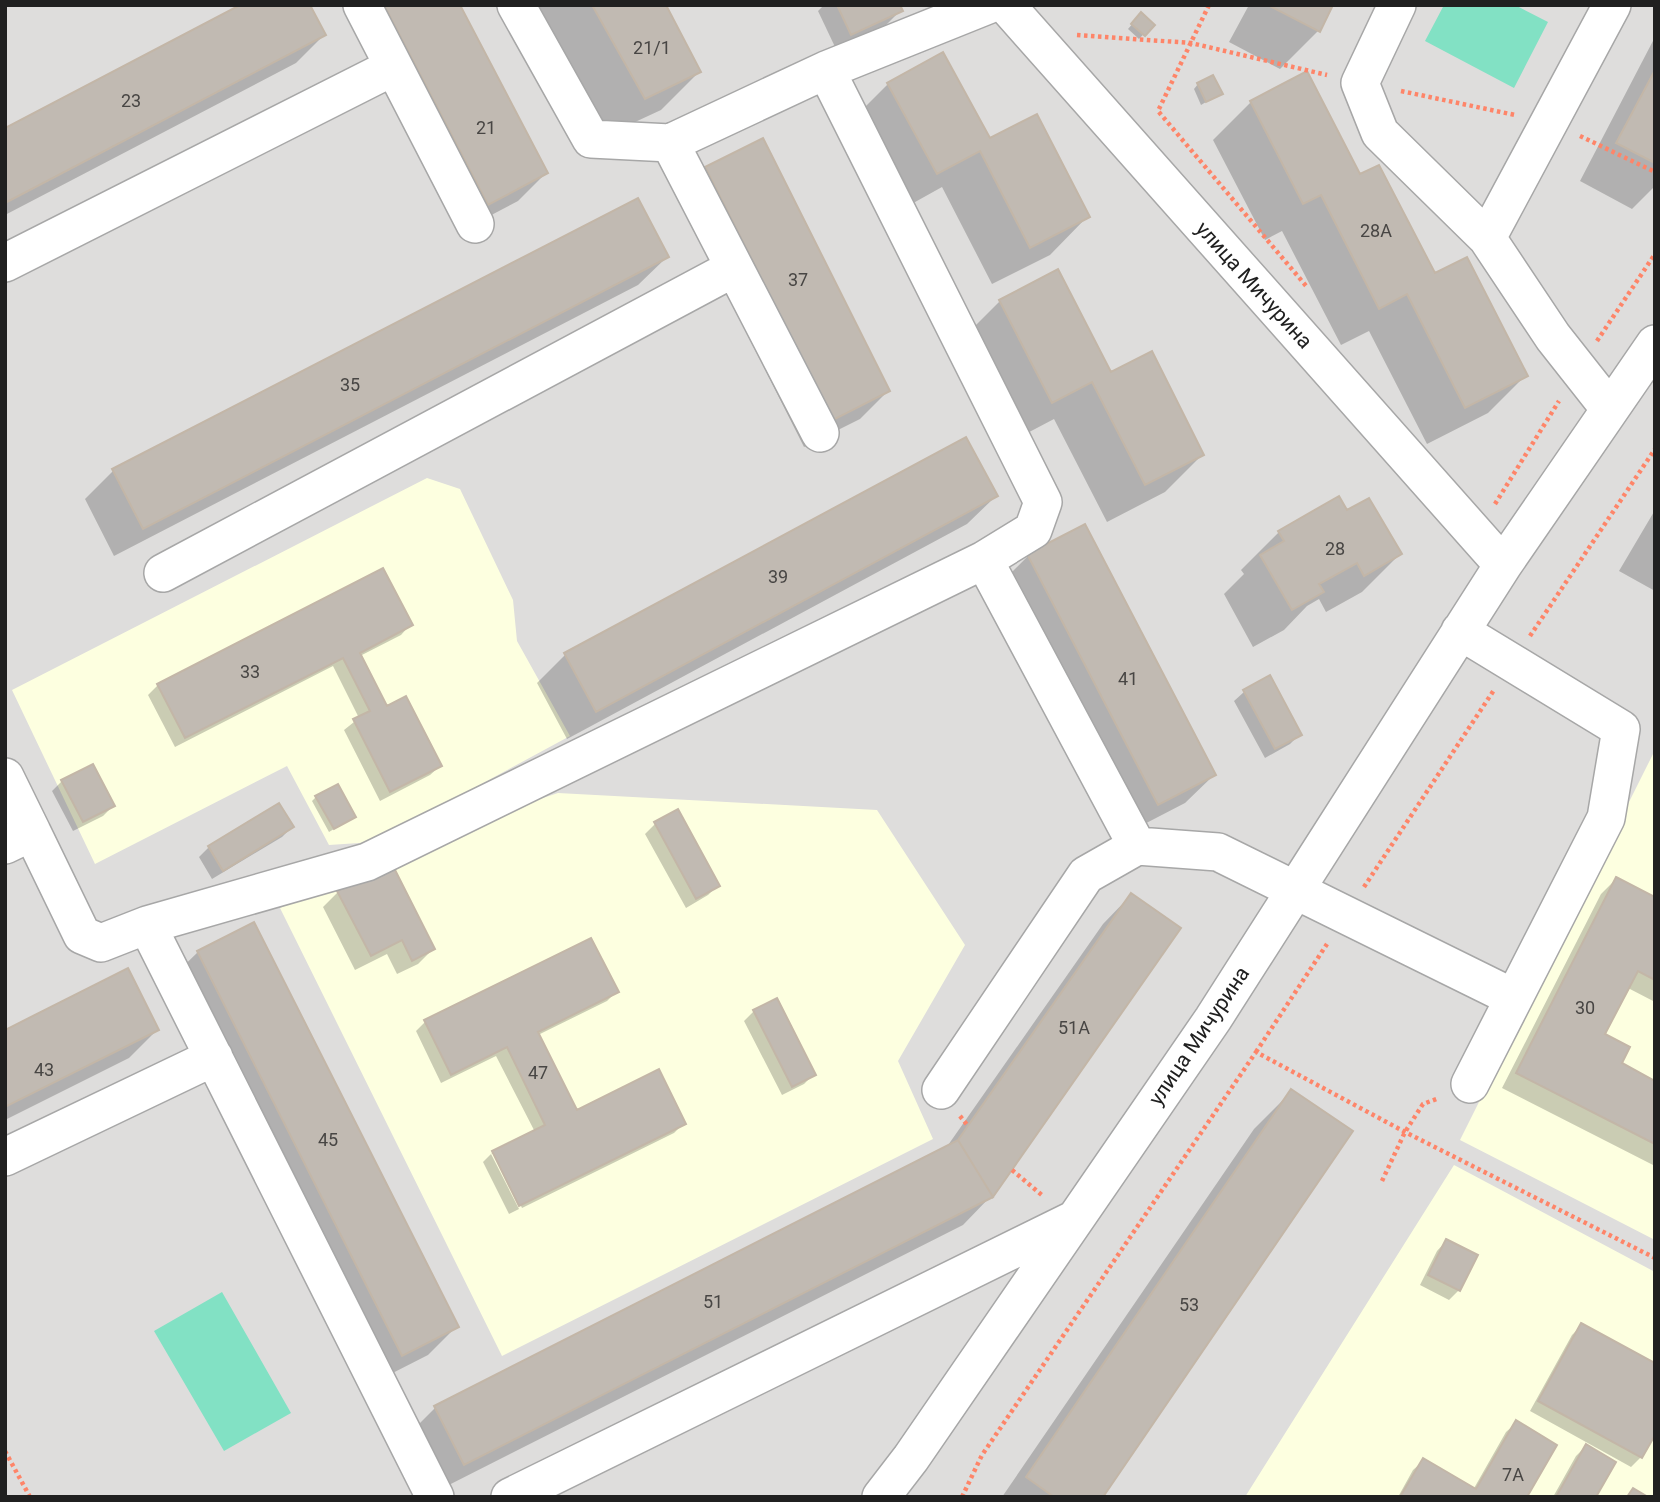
<svg xmlns="http://www.w3.org/2000/svg" width="1660" height="1502" font-family="Roboto,sans-serif">
<rect width="100%" height="100%" fill="#f0eee6"/>
<path fill="#dedddc" d="M 5,5 L 1655,5 L 1655,1497 L 5,1497 Z"/>
<path fill="#fdffe0" d="M 427,478 L 460,489 L 513,600 L 517,641 L 570,736 L 374,842 L 329,845 L 287,766 L 95,864 L 12,690 Z
M 1655,750 L 1655,1240 L 1460,1140 Z
M 558,793 L 877,810 L 965,945 L 898,1061 L 933,1139 L 502,1356 L 280,908 L 500,812 Z
M 1454,1165 L 1655,1272 L 1655,1497 L 1245,1497 Z"/>
<path fill="#82e1c4" d="M 1444,5 L 1515,5 L 1548,22 L 1514,88 L 1425,41 Z
M 222,1292 L 291,1413 L 224,1451 L 154,1331 Z"/>
<path fill="#0003" d="M 341,5 L 458,5 L 546,173 L 518,201 L 459,232 Z
M 534,5 L 664,5 L 699,72 L 661,110 L 607,135 Z
M 824,5 L 898,5 L 901,10 L 886,25 L 836,49 L 818,11 Z
M 1249,5 L 1331,5 L 1318,31 L 1280,69 L 1229,42 Z
M 1141,14 L 1152,25 L 1139,39 L 1128,29 Z
M 324,35 L 296,63 L 5,215 L 5,130 Z
M 1655,37 L 1655,186 L 1632,209 L 1580,181 Z
M 888,84 L 990,140 L 1087,217 L 1050,255 L 992,284 L 942,187 L 899,211 L 850,122 Z
M 1198,84 L 1221,93 L 1201,105 L 1194,89 Z
M 1251,102 L 1360,177 L 1435,276 L 1526,375 L 1488,413 L 1427,444 L 1369,331 L 1341,345 L 1282,231 L 1265,240 L 1213,140 Z
M 706,168 L 888,391 L 860,419 L 804,447 L 678,197 Z
M 667,257 L 638,285 L 114,556 L 85,499 L 113,471 Z
M 1000,301 L 1110,375 L 1202,455 L 1165,492 L 1107,522 L 1054,419 L 1014,440 L 962,339 Z
M 996,496 L 967,524 L 567,739 L 537,683 L 565,655 Z
M 1655,510 L 1655,591 L 1619,571 Z
M 1347,513 L 1400,554 L 1362,592 L 1326,612 L 1319,599 L 1307,606 L 1284,630 L 1253,647 L 1224,594 L 1244,574 L 1241,570 L 1279,532 Z
M 1028,556 L 1214,775 L 1185,803 L 1129,832 L 1000,584 Z
M 410,625 L 401,635 L 360,656 L 386,708 L 440,766 L 430,775 L 380,801 L 344,730 L 359,718 L 333,666 L 175,747 L 148,695 L 158,685 Z
M 1244,692 L 1300,734 L 1290,744 L 1265,758 L 1234,701 Z
M 62,781 L 113,806 L 103,816 L 73,831 L 52,791 Z
M 316,797 L 354,817 L 329,832 L 312,801 Z
M 278,805 L 292,827 L 282,837 L 212,879 L 199,857 L 209,847 Z
M 678,811 L 718,885 L 708,895 L 686,908 L 645,834 L 655,824 Z
M 1616,879 L 1655,898 L 1655,1002 L 1628,988 L 1603,1034 L 1619,1064 L 1655,1083 L 1655,1166 L 1502,1088 L 1601,894 Z
M 338,892 L 433,949 L 418,964 L 397,974 L 387,954 L 355,970 L 323,907 Z
M 1131,895 L 992,1195 L 963,1225 L 435,1492 L 407,1436 L 435,1408 L 946,1148 L 1103,924 Z
M 198,952 L 456,1327 L 428,1355 L 373,1383 L 169,980 Z
M 616,992 L 607,1001 L 538,1035 L 576,1112 L 684,1123 L 674,1133 L 522,1208 L 495,1154 L 491,1154 L 535,1132 L 496,1056 L 441,1083 L 416,1031 L 426,1021 Z
M 754,1011 L 814,1074 L 804,1084 L 782,1095 L 744,1021 Z
M 157,1030 L 129,1058 L 5,1120 L 5,1032 Z
M 1292,1091 L 1101,1497 L 1002,1497 L 1254,1129 Z
M 491,1154 L 519,1209 L 509,1214 L 483,1162 Z
M 1446,1241 L 1459,1290 L 1449,1300 L 1420,1285 L 1437,1251 Z
M 1582,1325 L 1641,1457 L 1631,1467 L 1530,1411 L 1572,1335 Z
M 1516,1423 L 1525,1497 L 1398,1497 L 1413,1470 L 1423,1461 L 1473,1490 L 1506,1432 Z
M 1586,1446 L 1594,1497 L 1553,1497 L 1576,1456 Z"/>
<path fill="#c1bab2" stroke="#c3b6a7" stroke-width="2" d="M 240,5 L 310,5 L 326,35 L 5,203 L 5,128 Z
M 384,5 L 460,5 L 548,173 L 488,205 Z
M 592,5 L 666,5 L 701,72 L 645,99 Z
M 837,5 L 900,5 L 903,11 L 851,35 Z
M 1268,5 L 1333,5 L 1320,32 Z
M 1141,12 L 1155,25 L 1145,36 L 1131,24 Z
M 943,52 L 990,138 L 1037,114 L 1090,217 L 1030,248 L 980,151 L 937,174 L 887,83 Z
M 1655,70 L 1655,163 L 1616,143 Z
M 1307,71 L 1360,174 L 1379,165 L 1435,273 L 1467,257 L 1528,376 L 1465,408 L 1407,294 L 1379,309 L 1321,195 L 1303,204 L 1250,101 Z
M 1213,75 L 1223,94 L 1206,102 L 1197,83 Z
M 763,138 L 890,391 L 833,420 L 705,167 Z
M 638,198 L 669,257 L 143,529 L 112,469 Z
M 1058,269 L 1111,372 L 1152,351 L 1204,455 L 1145,485 L 1092,382 L 1052,403 L 999,300 Z
M 966,437 L 998,496 L 596,712 L 564,653 Z
M 1339,496 L 1347,510 L 1369,498 L 1402,554 L 1364,576 L 1357,563 L 1319,584 L 1324,592 L 1292,610 L 1260,555 L 1284,541 L 1278,531 Z
M 1085,524 L 1216,775 L 1158,805 L 1027,554 Z
M 383,568 L 413,625 L 360,653 L 387,706 L 406,696 L 442,766 L 390,792 L 353,719 L 370,711 L 343,658 L 185,738 L 157,684 Z
M 1270,675 L 1302,735 L 1275,749 L 1243,690 Z
M 93,764 L 115,806 L 83,822 L 61,780 Z
M 338,784 L 356,817 L 334,829 L 315,796 Z
M 279,803 L 294,827 L 223,871 L 208,846 Z
M 678,809 L 720,886 L 696,899 L 654,822 Z
M 392,864 L 435,949 L 412,961 L 402,940 L 371,956 L 337,891 Z
M 1616,877 L 1655,897 L 1655,980 L 1638,971 L 1605,1034 L 1630,1047 L 1622,1063 L 1655,1081 L 1655,1144 L 1516,1073 Z
M 1131,893 L 1181,928 L 993,1197 L 958,1140 Z
M 254,922 L 459,1327 L 402,1356 L 197,951 Z
M 591,938 L 619,992 L 538,1032 L 577,1110 L 659,1069 L 686,1124 L 519,1206 L 492,1151 L 545,1125 L 507,1047 L 451,1075 L 424,1020 Z
M 128,968 L 159,1030 L 5,1107 L 5,1030 Z
M 777,998 L 816,1075 L 792,1087 L 753,1010 Z
M 1291,1089 L 1353,1131 L 1103,1497 L 1054,1497 L 1026,1477 Z
M 958,1140 L 993,1197 L 464,1465 L 434,1406 Z
M 1446,1239 L 1478,1255 L 1460,1291 L 1428,1275 Z
M 1581,1323 L 1655,1363 L 1655,1435 L 1642,1458 L 1538,1401 Z
M 1516,1420 L 1557,1445 L 1527,1497 L 1400,1497 L 1423,1458 L 1476,1489 Z
M 1586,1444 L 1616,1462 L 1596,1497 L 1556,1497 Z
M 1633,1488 L 1648,1497 L 1627,1497 Z"/>
<g fill="none" stroke-linecap="round" stroke-linejoin="round">
<g stroke="#a7a7a7" stroke-width="40">
<path id="minor" d="M 362,5 L 475,224
M 516,5 L 591,139 L 670,143 L 826,70 L 988,5
M 1006,5 L 1503,565 L 1655,344
M 1397,5 L 1360,83 L 1380,133 L 1487,238 L 1553,337 L 1609,408
M 826,70 L 1043,502 L 1033,530 L 984,560
M 670,143 L 820,433
M 1487,238 L 1612,5
M 5,263 L 393,67
M 163,573 L 734,268
M 1460,631 L 1621,729 L 1606,818 L 1470,1084
M 5,777 L 32,832
M 5,845 L 32,832 L 82,935 L 101,943 L 147,925 L 435,1497
M 147,925 L 367,862 L 984,560 L 1137,846
M 941,1090 L 1086,875 L 1137,846 L 1218,852 L 1514,998
M 5,1157 L 214,1057
M 510,1497 L 1071,1221
M 881,1497 L 911,1458 L 1213,1019 L 1503,565"/>
</g>
<path stroke="#fe8569" stroke-width="4.5" stroke-dasharray="3.5 3.5" stroke-linecap="butt" d="M 1209,5 L 1158,111 L 1307,287
M 1077,35 L 1191,43 L 1327,75
M 1401,91 L 1515,115
M 1580,136 L 1655,172
M 1597,341 L 1655,254
M 1495,504 L 1559,401
M 1530,636 L 1655,449
M 1364,887 L 1494,690
M 1256,1052 L 1327,944
M 960,1116 L 968,1126
M 1012,1170 L 1043,1196
M 1382,1181 L 1405,1132 L 1423,1104 L 1439,1098
M 5,1451 L 30,1497
M 962,1497 L 982,1455 L 1256,1052 L 1405,1132 L 1655,1258"/>
<use href="#minor" stroke="#fff" stroke-width="37"/>
</g>
<g text-anchor="middle" dominant-baseline="central" stroke-width="7" stroke-linejoin="round" paint-order="stroke">
<g font-size="18" fill="#484644">
<text x="652" y="47">21/1</text>
<text x="131" y="100">23</text>
<text x="486" y="127">21</text>
<text x="1376" y="230">28А</text>
<text x="798" y="279">37</text>
<text x="350" y="384">35</text>
<text x="1335" y="548">28</text>
<text x="778" y="576">39</text>
<text x="250" y="671">33</text>
<text x="1128" y="678">41</text>
<text x="1585" y="1007">30</text>
<text x="1074" y="1027">51А</text>
<text x="44" y="1069">43</text>
<text x="538" y="1072">47</text>
<text x="328" y="1139">45</text>
<text x="713" y="1301">51</text>
<text x="1189" y="1304">53</text>
<text x="1513" y="1474">7А</text>
</g>
<g font-size="21" fill="#202020" stroke="#fff">
<text transform="translate(1254 285) rotate(48)">улица Мичурина</text>
<text transform="translate(1199 1036) rotate(-56)">улица Мичурина</text>
</g>
</g>
<rect width="1660" height="1502" fill="none" stroke="#202020" stroke-width="14"/>
</svg>
